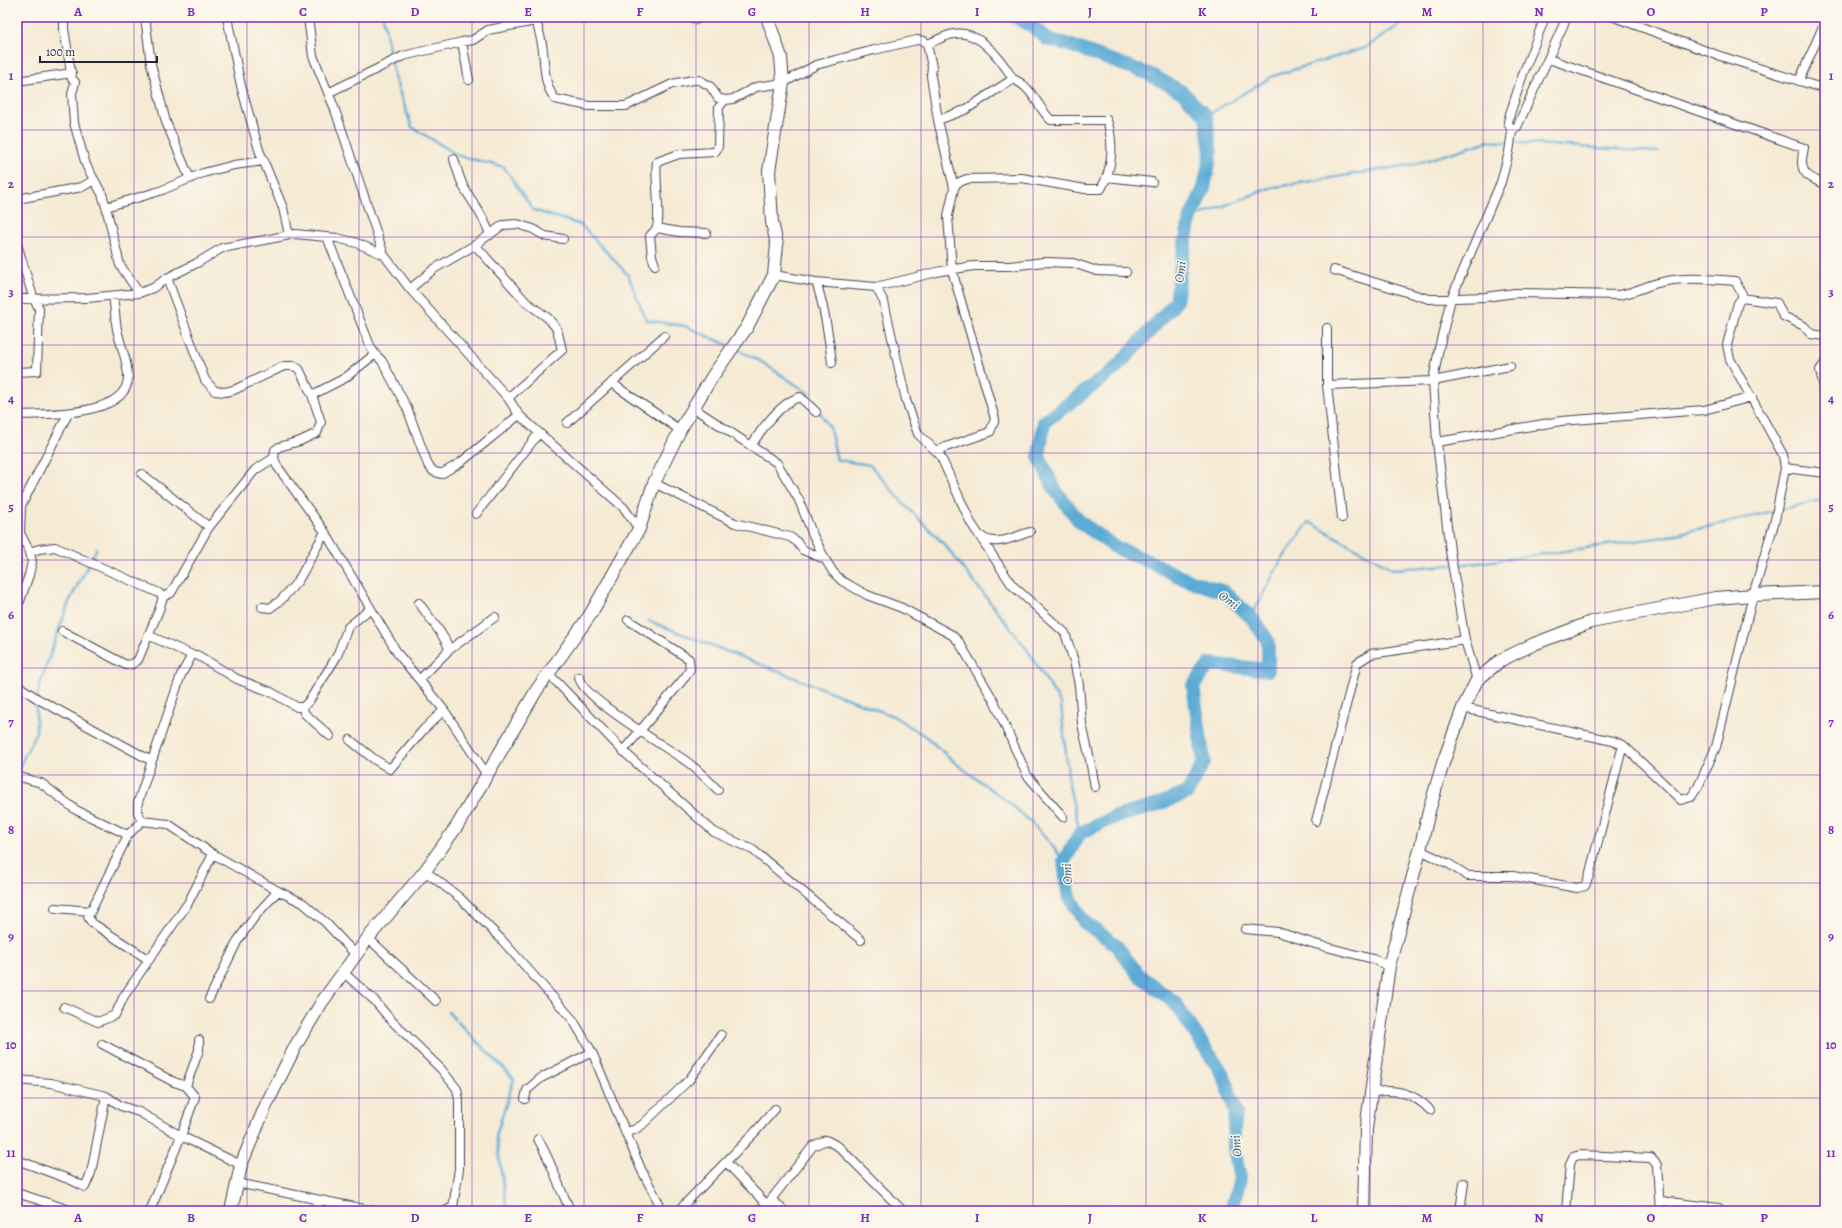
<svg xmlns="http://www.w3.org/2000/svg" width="1842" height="1228" font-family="Alegreya,serif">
<rect width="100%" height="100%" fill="#fbf7ec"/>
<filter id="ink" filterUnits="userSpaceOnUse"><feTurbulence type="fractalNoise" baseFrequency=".025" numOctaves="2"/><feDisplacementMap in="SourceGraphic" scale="8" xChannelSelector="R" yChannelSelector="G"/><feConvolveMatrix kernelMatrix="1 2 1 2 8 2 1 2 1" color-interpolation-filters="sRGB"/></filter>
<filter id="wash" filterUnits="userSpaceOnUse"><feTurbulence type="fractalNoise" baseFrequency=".012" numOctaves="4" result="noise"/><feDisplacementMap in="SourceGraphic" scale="16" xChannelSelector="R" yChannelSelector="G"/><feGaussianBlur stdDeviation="0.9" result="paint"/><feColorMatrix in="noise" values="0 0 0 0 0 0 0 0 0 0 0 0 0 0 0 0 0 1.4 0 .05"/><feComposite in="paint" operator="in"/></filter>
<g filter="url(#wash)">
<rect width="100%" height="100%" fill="#f5ead4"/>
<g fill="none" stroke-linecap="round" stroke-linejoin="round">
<path stroke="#5cabd6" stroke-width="2.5" d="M 383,17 L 395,80 L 412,127 L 459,156 L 504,167 L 533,210 L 581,225 L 628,275 L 646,320 L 685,326 L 730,346
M 1206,116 L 1273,76 L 1365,48 L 1398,26 L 1407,17
M 1190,219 L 1270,188 L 1415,164 L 1489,141 L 1658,152
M 736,349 L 760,361 L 807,392 L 830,428 L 837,460 L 870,465 L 904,504 L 944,544 L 1027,649 L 1061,704 L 1069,785 L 1080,833
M 1251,617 L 1280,562 L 1309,522 L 1393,569 L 1479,563 L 1664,537 L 1825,499
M 649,621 L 893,716 L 925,736 L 958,765 L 1008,802 L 1030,821 L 1050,843 L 1064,861
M 17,772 L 36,732 L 36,707 L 39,687 L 53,646 L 69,602 L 97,548
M 448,1012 L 514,1079 L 496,1136 L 507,1211"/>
<path stroke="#5cabd6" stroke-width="14" d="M 1015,17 L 1032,26 L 1047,39 L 1069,45 L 1149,74 L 1182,92 L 1206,116 L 1211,153 L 1204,188 L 1190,219 L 1181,264 L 1176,302 L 1115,369 L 1044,422 L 1039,457 L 1055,490 L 1080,522 L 1115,547 L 1157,565 L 1182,578 L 1224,592 L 1251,617 L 1268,641 L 1268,670 L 1210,664 L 1193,686 L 1204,762 L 1187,793 L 1151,807 L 1115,817 L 1080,833 L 1064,861 L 1068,894 L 1084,922 L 1115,944 L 1139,975 L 1174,1002 L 1224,1076 L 1236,1112 L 1233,1142 L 1240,1179 L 1231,1211"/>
</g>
</g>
<g filter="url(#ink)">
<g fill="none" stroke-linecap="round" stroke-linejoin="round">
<g stroke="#424052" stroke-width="10">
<path id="street" d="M 64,17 L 64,29 L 72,79 L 75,82 L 72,94 L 74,123 L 86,165 L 102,194 L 106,207 L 120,265 L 139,293
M 145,17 L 151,64 L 166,122 L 190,179
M 227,17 L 241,86 L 259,150 L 283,208 L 289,235
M 308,17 L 313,56 L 334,107 L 384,255
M 535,17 C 538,28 542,40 543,51 C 545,68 544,85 555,99 L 589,106 L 626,106 L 672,84 L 693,80 L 699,80 L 710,86 L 718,98 L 725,100 L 733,99 L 756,87 L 783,83 L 816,65 L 874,50 L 917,40 L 924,41 L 927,44 L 932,67 L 931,76 L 938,120 L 954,188 L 948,216 L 952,270 L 995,419 L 990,432 L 937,450
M 696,17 L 696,20
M 1614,17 L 1717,55 L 1825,89
M 462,42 L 469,80
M 927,44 C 936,41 945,35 954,34 C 980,29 1002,61 1013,79
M 1549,59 L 1804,148 C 1798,171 1805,177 1825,184
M 17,81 L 72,73
M 1799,81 L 1825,22
M 328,93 L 403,56 L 462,42 L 473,40 L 488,30 L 536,21
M 938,120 L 965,110 L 1013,79 C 1033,87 1037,107 1051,120 L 1107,120 C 1114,143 1113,168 1101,189 L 1085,189 L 1022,178 L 967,179 L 957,183 L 954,188
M 1512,132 L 1508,122 L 1510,114 L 1523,74 L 1545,17
M 454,159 C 457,169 460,182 466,191 C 475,206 485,218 490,235
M 1107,177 L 1152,182
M 17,199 L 82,187 L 94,180
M 106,207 L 160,191 L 203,173 L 234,165 L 264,161
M 657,228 L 679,232 L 706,233
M 327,237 L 371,348 L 375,354 L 382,361 L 407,408 L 428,465 L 433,471 L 441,474 L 460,463 L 519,415
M 17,244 L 34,300 L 39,308 L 37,371 L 17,372
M 475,245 L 526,302 L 548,318 L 557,329 L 562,350 L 508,398
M 655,265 L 652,256 L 650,236 C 652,233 654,232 656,229 C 662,220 654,176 657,162 L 679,154 L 715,152 L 718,147 L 719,107 L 725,100
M 1334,270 L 1429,299 L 1485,297 L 1515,293 L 1619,295 C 1632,293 1642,288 1654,284 C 1680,276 1708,279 1735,281 L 1742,294 L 1742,298 L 1738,303 L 1727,345 L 1730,359 L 1783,455 L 1785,468 L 1775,520 L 1753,595 L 1716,747 L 1698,787 L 1691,797 L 1681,800 L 1623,745 L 1613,741 L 1463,708
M 774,275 L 816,282 L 876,287 L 941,271 L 974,266 L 1010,266 L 1044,262 L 1073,263 L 1097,271 L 1126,272
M 167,278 L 205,380 L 215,391 L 225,392 L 234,390 L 284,366 L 294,366 L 299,369 L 312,395 L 321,422 L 317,433 L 300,441 L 279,447 L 275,450 L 274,458 L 277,466 L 325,532 L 398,654 L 444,710 L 487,775
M 816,282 C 824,305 829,338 832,363
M 876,287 L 884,302 L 906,400 L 918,434 L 940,455 L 971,523 L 1012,585 L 1065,633 L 1074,661 L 1079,685 L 1082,724 L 1090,760 L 1095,787
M 410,289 L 434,269 L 475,245 L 503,225 L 517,224 L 533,229 L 545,236 L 563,239
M 1742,298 L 1777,303 L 1783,316 L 1804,326 L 1811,334 L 1825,336
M 17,299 L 87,298 L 139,293 L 153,288 L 167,278 L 197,263 L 222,248 L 295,234 L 337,238 L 357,243 L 384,255 L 410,289 L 508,398 L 519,415 L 624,508 L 639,529
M 1327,328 L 1327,385 L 1342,518
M 1825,363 L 1820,370 L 1825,392
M 612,382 L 620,389 L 680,430
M 1327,385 L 1433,381 L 1510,366
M 312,395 L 345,378 L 375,354
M 692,407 L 777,463 L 799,500 L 812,533 L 825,559 L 833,572 L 842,581 L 867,595 L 902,608 L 952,635 L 959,642 L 994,701 L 1027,775 L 1063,817
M 17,415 C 45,414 128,417 128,377 C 128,361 120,345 117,329 C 115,319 115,307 113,296
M 567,423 L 664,336
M 1437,442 L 1561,421 L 1704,410 L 1752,397
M 751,446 C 761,430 781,402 800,397 L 816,412
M 1785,468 L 1825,473
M 142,474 L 209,527
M 654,483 L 735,523 L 790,537 L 797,542 L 803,550 L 825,559
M 476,514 L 539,433
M 981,536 C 994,548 1015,536 1030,532
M 30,552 L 39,549 L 55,547 L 159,593 L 163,597
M 163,597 L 171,593 L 209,527 L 255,470 L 274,458
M 17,601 L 20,601 L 29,575 L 32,562 L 30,552 L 20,533 L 21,506 L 68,414
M 419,603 C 427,615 447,638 449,650
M 262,607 L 270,608 L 281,600 L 298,581 L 325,532
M 62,631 L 126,665 L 132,664 L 138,660 L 159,610 L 163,597
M 148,635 L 192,655 L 197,655 L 237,679 L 271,692 L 297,707 L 303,707 L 309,701 L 337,656 L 348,627 L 370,609
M 548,673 L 623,751 L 714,832 L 753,850 L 861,940
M 579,677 C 579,696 669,749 686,761 C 697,769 708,780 718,790
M 420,679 L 449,650 L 495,617
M 1477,680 L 1465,640 L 1450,551 L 1437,442 L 1433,381 L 1439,348 L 1451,299 L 1501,182 L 1509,152 L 1512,132 L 1517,127 L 1567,17
M 17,685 L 38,699 L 152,761
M 303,707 L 304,713 L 330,736
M 350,740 L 374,759 L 390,769 L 424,729 L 444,710
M 623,751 L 686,676 L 690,669 L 689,659 L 628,620
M 20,777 L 41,783 L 76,810 L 128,835 L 142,821 L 168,824 L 213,854 L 278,891 L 303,903 L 325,922 L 356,955
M 142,821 L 138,813 L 138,802 L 181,675 L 192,655
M 1316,821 L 1357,663 L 1371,654 L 1465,640
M 128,835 L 88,917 L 92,923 L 149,960
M 1420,850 L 1449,864 L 1468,876 L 1513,876 L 1577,888 L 1585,886 L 1589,876 L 1623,745
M 425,871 L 460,898 L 501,939 L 573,1020 L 592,1052 L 641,1169 L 663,1211
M 55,908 L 91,911
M 1245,929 L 1278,932 L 1315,944 L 1373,959 L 1389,966
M 368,938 L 436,1001
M 343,972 L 374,1000 L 390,1019 L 441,1069 L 457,1089 L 459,1100 L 459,1169 L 453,1207 L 445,1211
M 209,999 L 238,940 L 256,915 L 278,891
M 64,1007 L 98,1022 L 115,1015 L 124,996 L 188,903 L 213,854
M 102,1044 L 174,1082 L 186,1086 L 195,1097 L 181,1136 L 150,1211
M 17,1080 L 51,1083 L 106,1096 L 121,1106 L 139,1112 L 181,1136 L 241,1165
M 186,1086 L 199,1050 L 199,1040
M 1370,1093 C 1394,1088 1413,1092 1430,1110
M 525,1099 L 527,1090 L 541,1078 L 592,1052
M 625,1132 L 634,1130 L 642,1125 L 689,1080 L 721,1035
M 538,1139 C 546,1153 552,1167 558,1182 C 561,1192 567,1201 570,1211
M 17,1160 L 71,1180 L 85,1187 L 91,1173 L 106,1096
M 726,1162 L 767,1205
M 237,1183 L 374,1211
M 17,1193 L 73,1211
M 316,1199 L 319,1211
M 772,1200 L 784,1211
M 1661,1201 L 1719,1208 L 1720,1211
M 678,1211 L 756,1131 L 775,1109
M 762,1211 L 813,1146 L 826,1140 L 839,1147 L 903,1211
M 1460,1211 L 1464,1183
M 1566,1211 L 1570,1164 L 1573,1157 L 1580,1155 L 1651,1158 L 1657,1165 L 1660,1211"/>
</g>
<g stroke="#424052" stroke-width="14">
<path id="secondary" d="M 231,1211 L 241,1165 L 266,1105 L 296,1045 L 322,1002 L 368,938 L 425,871 L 457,826 L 536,691 L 590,615 L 639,529 L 654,483 L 680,430 L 712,377 L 747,327 L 774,275 L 777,245 L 772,222 L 769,171 L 783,83 L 781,57 L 767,17
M 1364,1211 L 1366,1129 L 1389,966 L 1420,850 L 1429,811 L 1443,763 L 1463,708 L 1477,680 L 1501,660 L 1534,644 L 1591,622 L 1716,598 L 1753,595 L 1825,592"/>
</g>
<use href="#street" stroke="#fff" stroke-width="8"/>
<use href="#secondary" stroke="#fff" stroke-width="12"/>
</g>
</g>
<path fill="none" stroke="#7b2cbf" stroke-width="1" stroke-opacity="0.55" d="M 134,17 L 134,1211M 247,17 L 247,1211M 359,17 L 359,1211M 472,17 L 472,1211M 584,17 L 584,1211M 696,17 L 696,1211M 809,17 L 809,1211M 921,17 L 921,1211M 1033,17 L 1033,1211M 1146,17 L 1146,1211M 1258,17 L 1258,1211M 1370,17 L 1370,1211M 1483,17 L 1483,1211M 1595,17 L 1595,1211M 1708,17 L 1708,1211M 17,130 L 1825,130M 17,237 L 1825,237M 17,345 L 1825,345M 17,453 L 1825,453M 17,560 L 1825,560M 17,668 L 1825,668M 17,775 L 1825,775M 17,883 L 1825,883M 17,991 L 1825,991M 17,1098 L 1825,1098"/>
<g text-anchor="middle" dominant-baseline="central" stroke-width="3" stroke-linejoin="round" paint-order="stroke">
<g font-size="13" font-style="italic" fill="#395979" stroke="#fbf7ec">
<text transform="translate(1180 272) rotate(-82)">Omi</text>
<text transform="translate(1229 600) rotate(36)">Omi</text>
<text transform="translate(1067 874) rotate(-93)">Omi</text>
<text transform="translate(1236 1146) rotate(-95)">Omi</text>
</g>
</g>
<rect width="1842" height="1228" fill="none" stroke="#fbf7ec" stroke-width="44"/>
<path d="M40 56v6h117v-6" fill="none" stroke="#22223b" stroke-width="2"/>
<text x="46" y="56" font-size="12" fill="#22223b" stroke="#fbf7ec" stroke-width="3" paint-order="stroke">100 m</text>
<rect x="22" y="22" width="1798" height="1184" fill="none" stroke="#7b2cbf" stroke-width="1.5"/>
<g font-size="13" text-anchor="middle" font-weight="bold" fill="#7b2cbf">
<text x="78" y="16">A</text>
<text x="191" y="16">B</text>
<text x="303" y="16">C</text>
<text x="415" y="16">D</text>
<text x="528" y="16">E</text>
<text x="640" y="16">F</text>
<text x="752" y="16">G</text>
<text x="865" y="16">H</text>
<text x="977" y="16">I</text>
<text x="1090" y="16">J</text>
<text x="1202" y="16">K</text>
<text x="1314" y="16">L</text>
<text x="1427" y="16">M</text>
<text x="1539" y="16">N</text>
<text x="1651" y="16">O</text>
<text x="1764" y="16">P</text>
<text x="11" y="80">1</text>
<text x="1831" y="80">1</text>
<text x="11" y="188">2</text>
<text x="1831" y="188">2</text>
<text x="11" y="296">3</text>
<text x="1831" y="296">3</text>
<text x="11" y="403">4</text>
<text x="1831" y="403">4</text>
<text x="11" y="511">5</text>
<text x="1831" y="511">5</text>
<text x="11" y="619">6</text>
<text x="1831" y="619">6</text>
<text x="11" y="726">7</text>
<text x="1831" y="726">7</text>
<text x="11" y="834">8</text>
<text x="1831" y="834">8</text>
<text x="11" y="941">9</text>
<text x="1831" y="941">9</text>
<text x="11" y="1049">10</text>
<text x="1831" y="1049">10</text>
<text x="11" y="1157">11</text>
<text x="1831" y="1157">11</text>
<text x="78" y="1222">A</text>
<text x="191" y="1222">B</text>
<text x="303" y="1222">C</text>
<text x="415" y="1222">D</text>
<text x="528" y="1222">E</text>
<text x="640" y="1222">F</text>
<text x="752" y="1222">G</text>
<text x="865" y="1222">H</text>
<text x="977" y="1222">I</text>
<text x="1090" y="1222">J</text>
<text x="1202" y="1222">K</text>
<text x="1314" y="1222">L</text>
<text x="1427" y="1222">M</text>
<text x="1539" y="1222">N</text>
<text x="1651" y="1222">O</text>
<text x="1764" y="1222">P</text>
</g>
</svg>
